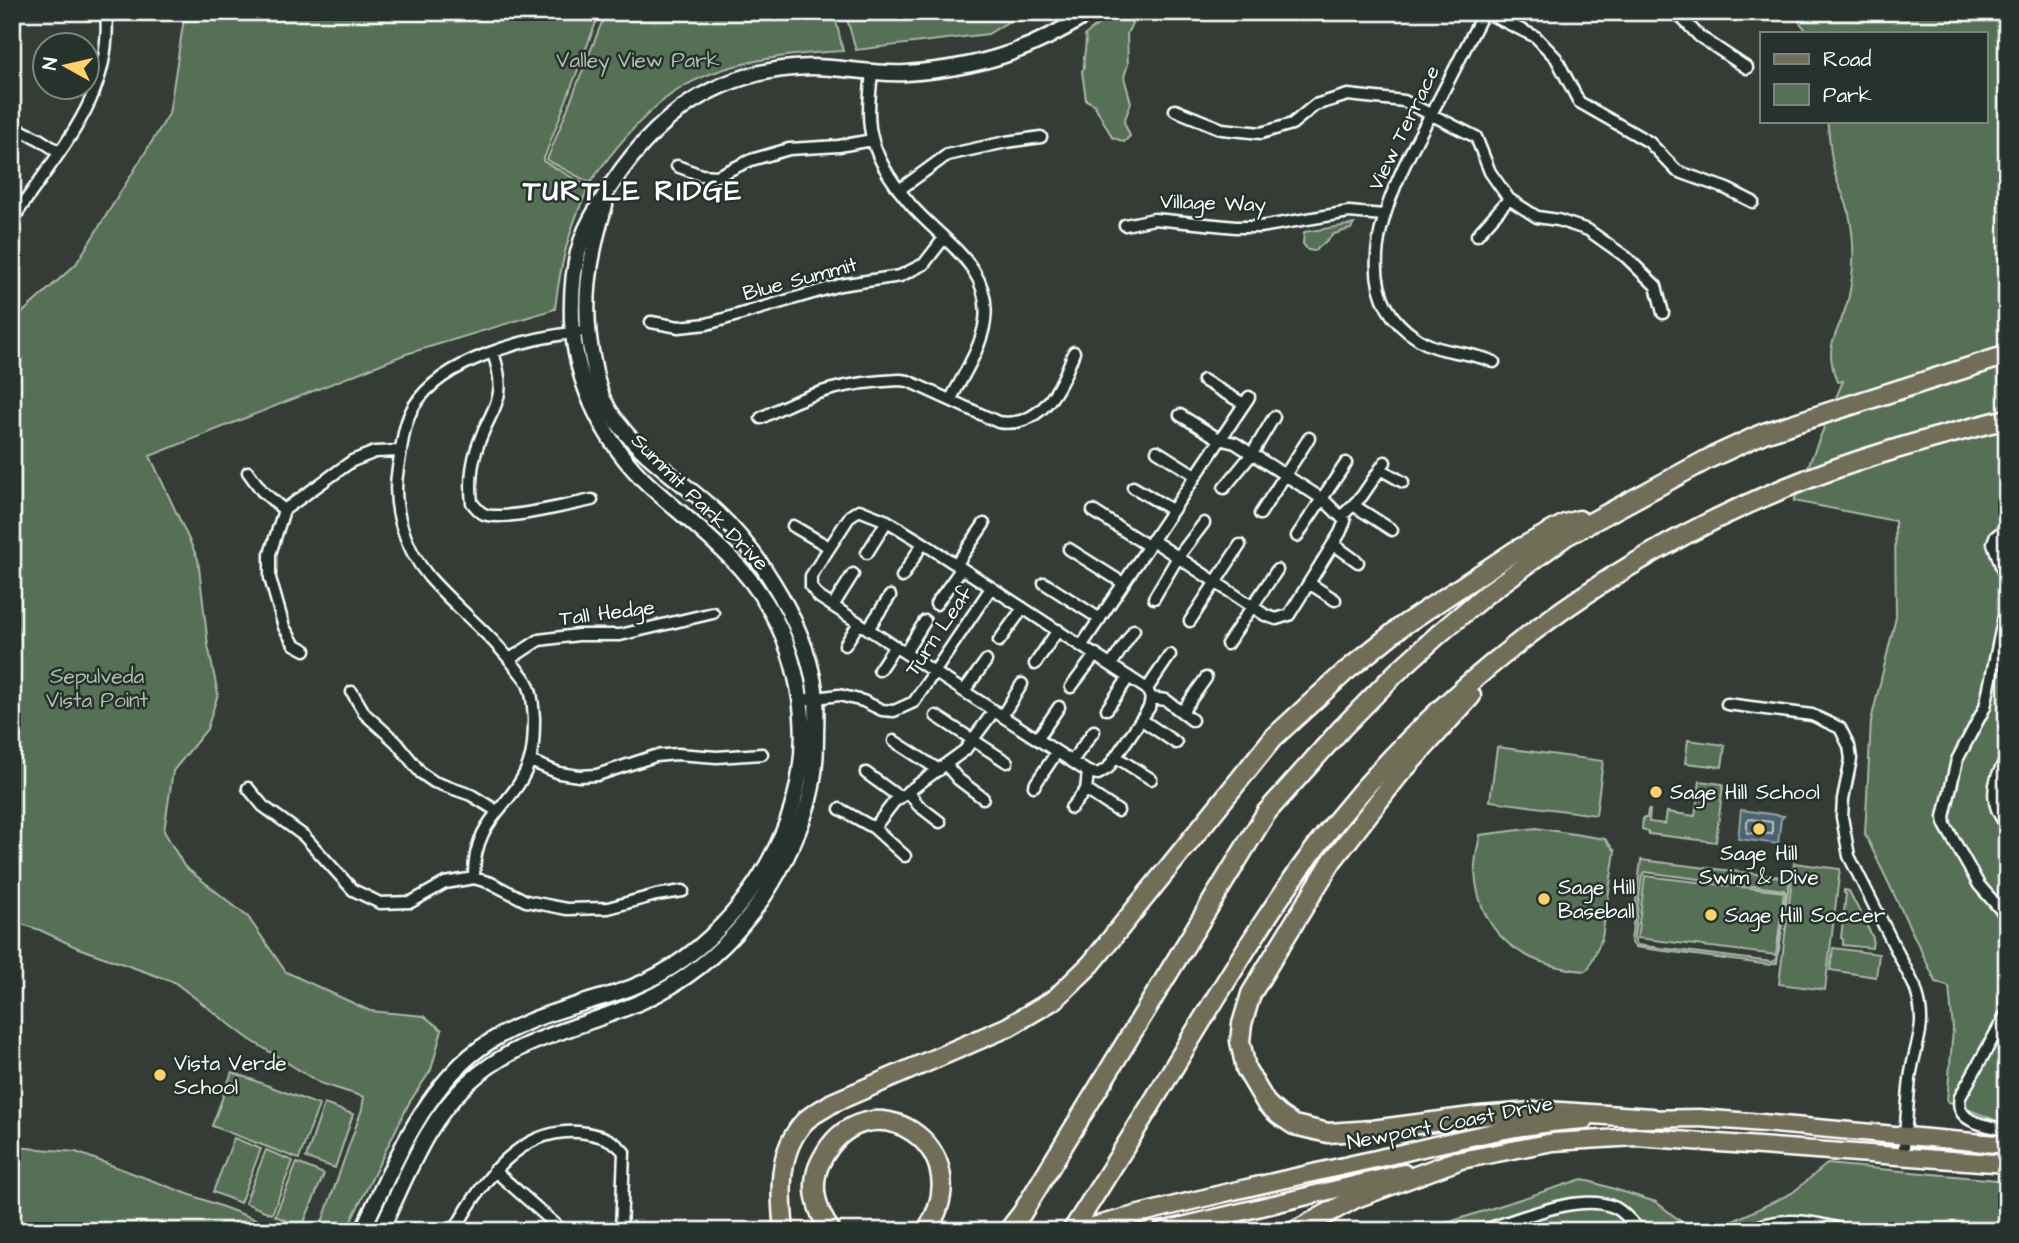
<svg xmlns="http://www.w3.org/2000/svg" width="2019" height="1243" font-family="'Architects Daughter',sans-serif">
<rect width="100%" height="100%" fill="#343c35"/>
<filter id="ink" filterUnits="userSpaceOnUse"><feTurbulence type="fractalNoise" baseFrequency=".0143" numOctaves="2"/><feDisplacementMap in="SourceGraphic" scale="14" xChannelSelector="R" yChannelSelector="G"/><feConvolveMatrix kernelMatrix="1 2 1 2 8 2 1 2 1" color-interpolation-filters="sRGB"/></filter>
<g filter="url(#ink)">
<path fill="#566f55" stroke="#aab7aa" stroke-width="2" fill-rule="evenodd" d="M 185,12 L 600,12 L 543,161 L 589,187 C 569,227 560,266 555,309 L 406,354 L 150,456 L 198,559 L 208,645 L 218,694 L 207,729 L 173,771 L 164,831 L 184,866 L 248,917 L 286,972 L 370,1011 L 424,1016 L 442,1030 L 431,1070 L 409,1103 L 346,1231 L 319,1231 L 362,1109 L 364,1097 L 320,1083 L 249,1039 L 174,982 L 78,948 L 40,930 L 12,921 L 12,322 L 76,264 L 169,114 Z
M 606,12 L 834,12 L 843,51 C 786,54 711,62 665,99 C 635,123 611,153 590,183 L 547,160 Z
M 845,12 L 1024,12 L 988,34 L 856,50 Z
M 1114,12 L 1137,12 L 1127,34 L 1128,64 L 1124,77 L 1131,103 L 1124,122 L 1130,136 L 1124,142 L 1112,137 L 1094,104 L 1086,100 L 1082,71 L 1084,68 C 1082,56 1088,46 1085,35 Z
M 1792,12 L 2007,12 L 2007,1125 L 1947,1101 L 1953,1029 L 1949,987 L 1936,982 L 1865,834 L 1871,721 L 1896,617 L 1895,521 L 1794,501 L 1843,381 L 1837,382 C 1822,342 1839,335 1848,300 C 1855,270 1855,239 1848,209 C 1845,197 1838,186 1835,174 C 1830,157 1830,138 1827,121 L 1986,121 L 1986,33 L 1808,33 Z
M 1354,224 L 1351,229 L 1334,234 L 1315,251 L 1308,250 L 1303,244 L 1304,232 Z
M 1688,740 L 1725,745 L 1722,767 L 1685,763 Z
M 1497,747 L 1603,761 L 1596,815 L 1490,801 Z
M 1700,781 L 1723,784 L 1716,842 L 1649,834 L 1648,831 L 1642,829 L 1643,818 L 1647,818 L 1648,810 L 1650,810 L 1649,822 L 1665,824 L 1667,812 L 1695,816 Z
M 1536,828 L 1605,839 L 1615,851 L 1602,938 L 1589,968 L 1585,971 C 1525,966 1479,937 1475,872 C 1474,860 1478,847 1480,835 Z
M 1641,860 L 1790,878 L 1777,963 L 1770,965 L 1635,947 L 1631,941 ZM 1645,872 L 1784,890 L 1786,893 L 1777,959 L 1772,962 L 1637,945 L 1634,937 L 1642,876 Z
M 1794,863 L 1840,869 L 1825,990 L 1779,984 Z
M 1645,876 L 1784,892 L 1776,955 L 1637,938 Z
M 1844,890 L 1849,891 L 1873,938 L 1872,948 L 1843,945 L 1843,939 L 1841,938 L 1846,894 L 1844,893 Z
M 1833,948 L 1879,954 L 1876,977 L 1830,970 Z
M 232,1072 L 319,1105 L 299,1159 L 212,1126 Z
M 324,1104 L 353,1114 L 335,1168 L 306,1158 Z
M 234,1138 L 261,1149 L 240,1203 L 213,1192 Z
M 15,1147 L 76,1152 L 287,1231 L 12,1231 Z
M 266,1150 L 293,1161 L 272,1214 L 245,1203 Z
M 297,1163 L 324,1174 L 302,1227 L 275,1216 Z
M 1827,1164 L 2007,1181 L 2007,1231 L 1707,1231 L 1729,1223 L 1792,1193 Z
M 1582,1179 L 1656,1202 L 1693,1231 L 1422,1231 Z"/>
<path fill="#4b636f" stroke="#93a1a9" stroke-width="2" d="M 1741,810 L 1784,816 L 1781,819 L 1778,844 L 1738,839 Z"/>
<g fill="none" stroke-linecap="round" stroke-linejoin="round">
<path stroke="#b7c1c5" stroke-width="2" d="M 1750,819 L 1772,822 L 1772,834 L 1747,833 L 1747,821 Z"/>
<g stroke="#fff" stroke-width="15">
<path id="street" d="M 1484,12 C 1468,42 1453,73 1437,103 C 1403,166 1331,285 1418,339 C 1441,354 1470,351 1494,362
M 1485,12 L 1536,37 L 1556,58 L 1579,102 L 1649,142 L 1677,171 L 1727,189 L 1753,202
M 1676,12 L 1699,36 L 1747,68
M 872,72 C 870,93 866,120 873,141 C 879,163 896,188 911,205 C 942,241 992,266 985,321 C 981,349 963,375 951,399
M 1175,110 L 1222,129 L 1261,133 L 1292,124 L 1315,105 L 1348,95 L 1404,101 L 1476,137 L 1490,172 L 1509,199 L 1537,217 L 1558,220 L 1588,230 L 1626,257 L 1656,286 L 1663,313
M 12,126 L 39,139 L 59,152
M 677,166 L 701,175 L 717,176 L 751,160 L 789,149 L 839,146 L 872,140
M 899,190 L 947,155 L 1006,142 L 1041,137
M 12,221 C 55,153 114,99 106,12
M 1125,225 L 1154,219 L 1236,227 L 1260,227 L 1349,212 L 1383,215
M 1477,235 L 1509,199
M 651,322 L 679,327 L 707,324 L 840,285 L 900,276 L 924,264 L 944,238
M 493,353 C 510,402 490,407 477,448 C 471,466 470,485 472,503 C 476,507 479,512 484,514 C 501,522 571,504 592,500
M 1203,380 L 1244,404
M 761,418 C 809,392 846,382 900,380 L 908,381 L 998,422 C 1042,429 1062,386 1074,352
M 1157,451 L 1195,475
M 1380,469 L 1403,482
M 248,472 L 262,491 L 284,510
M 1133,487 L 1172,510
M 1224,488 L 1252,454 L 1274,417
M 1353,505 L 1392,530
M 859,510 L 887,521 L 923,543 L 1147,689 L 1151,698 L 1149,708 L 1108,768 L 1098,774 L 1088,772 L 819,597 L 811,587 L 811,576 L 850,516 Z
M 1093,511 L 1148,546
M 1260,514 L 1309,438
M 1341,517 L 1362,496 L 1385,462
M 793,526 L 829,547
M 2007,527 L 1995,537 L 1993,543 L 2007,583
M 1297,536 L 1346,463
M 1152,540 L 1265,615 L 1276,619 L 1289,615 L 1340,533 L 1345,521 L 1324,500 L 1235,443 L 1219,439 L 1180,415
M 1333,544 L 1358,562
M 1069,549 L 1123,583
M 867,553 L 887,521
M 956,565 L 984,524
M 902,577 L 923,543
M 1044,583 L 1100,619
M 1309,583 L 1335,600
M 1154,598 L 1178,557 L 1204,523
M 2007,602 L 1985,707 L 1957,760 L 1944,817 L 1945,825 L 1979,885 L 2007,917
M 936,604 L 962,568
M 833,606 L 853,574
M 1190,621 L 1240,545
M 868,629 L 890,596
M 999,641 L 1023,608
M 1227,644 L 1277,570
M 845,645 L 859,623
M 1082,645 L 1249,397
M 305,650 L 294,644 L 284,627 L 270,578 L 270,554 L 284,510 L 352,461 L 375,452 L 401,451
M 905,653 L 925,621
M 510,659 L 539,640 L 578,635 L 620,635 L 713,613
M 1035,664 L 1058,630
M 1111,665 L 1134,630
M 879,670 L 895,646
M 1071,687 L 1096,654
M 1147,689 L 1170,655
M 964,691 L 986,661
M 352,692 L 365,714 L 396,742 L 421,773 L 434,782 L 471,795 L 497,811
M 1151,698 L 1166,700 L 1192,720
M 801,700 L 839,695 L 863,701 L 882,710 L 894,711 L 914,702 L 991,588
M 1727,704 L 1812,715 L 1840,728 L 1849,746 L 1851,759 L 1843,799 L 1842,817 L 1849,856 L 1915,987 C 1929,1029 1915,1040 1910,1079 C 1907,1105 1906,1130 1903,1156
M 1107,709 L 1129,677
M 1182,712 L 1206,678
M 936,716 L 1007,762
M 1002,716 L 1022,684
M 1142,720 L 1176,743
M 1037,739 L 1059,707
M 894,741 L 939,770
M 1116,757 L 1151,779
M 2007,759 C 1991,780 1989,805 2007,825
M 530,761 L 559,773 L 579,776 L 597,775 L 655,756 L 677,754 L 717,757 L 762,754
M 1072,761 L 1094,731
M 947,766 L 958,779 L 983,798
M 866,773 L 899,797
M 1034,786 L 1057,752
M 248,788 L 263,806 L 304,836 L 353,890 L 380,903 L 411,902 L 445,883 L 474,878 L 491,883 L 526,901 L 567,909 L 608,908 L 656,895 L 683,891
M 1086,790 L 1118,811
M 908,791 L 918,805 L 940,822
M 1071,808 L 1086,790 L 1088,772
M 840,809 L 874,828 L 905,856
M 874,828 L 894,802 L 965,750 L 994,711
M 474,878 C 473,815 515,808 530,760 C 534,747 534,732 534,718 C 533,708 533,696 529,687 C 527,680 521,674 517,669 C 492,635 457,609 429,577 C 404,547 391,506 398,468 C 402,447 403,424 414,406 C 443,359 527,338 579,332
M 2007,1013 L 1960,1097 C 1954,1123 1988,1126 2007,1130
M 494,1170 L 563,1231
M 454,1231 C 481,1183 521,1122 586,1133 C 602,1136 613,1139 624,1152 L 621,1231
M 1481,1231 C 1518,1220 1580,1191 1616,1208 C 1625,1213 1633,1223 1640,1231
M 1750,1231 C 1779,1214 1816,1222 1848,1231"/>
</g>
<g stroke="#fff" stroke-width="19">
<path id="secondary" d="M 362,1231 C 392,1169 417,1102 470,1056 C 513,1020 565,1009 616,993 C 697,968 761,895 789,817 C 818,733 800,636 741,569 C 714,539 681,514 651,487 C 604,444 575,383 572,320 C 571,287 574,249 591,219 C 639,130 705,69 811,67 C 843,67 874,75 906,73 C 978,68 1030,52 1091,12
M 380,1231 C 406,1180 424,1124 467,1084 C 514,1040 569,1031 626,1008 C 715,974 772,903 804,816 C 813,792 816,763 816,738 C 816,725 817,711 816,698 C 810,632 762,554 714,510 C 674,474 628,449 603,399 C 598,387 595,373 593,361 C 581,307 589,257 605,205"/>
</g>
<g stroke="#fff" stroke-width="21">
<path id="primary" d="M 1639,1119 L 1699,1118 L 1751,1122 L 2007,1145
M 1446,1163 L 1553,1142 L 1636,1137 L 2007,1164
M 1075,1231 C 1173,1204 1272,1182 1371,1160 C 1442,1144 1512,1124 1585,1120
M 1161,1231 L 1404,1173"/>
</g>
<g stroke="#fff" stroke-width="23">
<path id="highway" d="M 1471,696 L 1398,776 L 1332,861 L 1278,949 L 1251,994 L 1242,1024 L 1240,1041 L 1246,1069 L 1266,1103 L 1279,1115 L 1294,1125 L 1328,1133 L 1372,1130 L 1479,1116 L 1546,1111 L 1652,1118
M 784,1231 C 780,1193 777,1151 805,1121 C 812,1114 824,1109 832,1103 L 1008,1027 L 1055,999 L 1091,964 L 1273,738 L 1345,672 L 1402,626 L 1515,551 L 1565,524 L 1579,520
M 831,1231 C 816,1211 809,1184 821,1161 C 865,1072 984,1147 926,1231
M 1008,1231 L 1022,1213 L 1266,813 L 1342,728 L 1396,673 L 1440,633 L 1485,595 L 1566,536 L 1710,458 L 1764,433 L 2007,355
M 1072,1231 C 1110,1171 1148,1111 1184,1050 C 1231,973 1278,894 1334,824 C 1452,677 1611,559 1785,488 C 1857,458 1931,438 2007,419
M 1295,1231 L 1356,1198 L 1456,1161"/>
</g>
<use href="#street" stroke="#26332d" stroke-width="10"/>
<use href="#secondary" stroke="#26332d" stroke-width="14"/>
<use href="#primary" stroke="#716e59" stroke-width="16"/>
<use href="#highway" stroke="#716e59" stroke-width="18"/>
</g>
</g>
<g fill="#ffd166" stroke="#26332d" stroke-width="2.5">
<circle cx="1656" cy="792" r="7"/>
<circle cx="1759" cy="829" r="7"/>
<circle cx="1544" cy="899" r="7"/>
<circle cx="1711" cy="915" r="7"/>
<circle cx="160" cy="1075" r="7"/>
</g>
<g text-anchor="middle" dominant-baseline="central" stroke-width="5" stroke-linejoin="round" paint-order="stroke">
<g font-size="21" fill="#b3beb2" stroke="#26332d">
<text x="638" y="60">Valley View Park</text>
<text x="97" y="676">Sepulveda<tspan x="97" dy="24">Vista Point</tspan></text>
</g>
<g font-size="21" fill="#fff" stroke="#26332d">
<text transform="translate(1404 128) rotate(-64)">View Terrace</text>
<text transform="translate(1213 203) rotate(2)">Village Way</text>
<text transform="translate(800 279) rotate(-15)">Blue Summit</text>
<text transform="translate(700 502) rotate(45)">Summit Park Drive</text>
<text transform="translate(607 613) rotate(-7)">Tall Hedge</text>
<text transform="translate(939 631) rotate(-56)">Turn Leaf</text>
<text transform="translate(1450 1123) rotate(-11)">Newport Coast Drive</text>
</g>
<g font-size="21" fill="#fff" stroke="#26332d" text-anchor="start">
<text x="1670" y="792">Sage Hill School</text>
<text x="1759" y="853" text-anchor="middle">Sage Hill<tspan x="1759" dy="24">Swim &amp; Dive</tspan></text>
<text x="1558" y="887">Sage Hill<tspan x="1558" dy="24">Baseball</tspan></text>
<text x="1725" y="915">Sage Hill Soccer</text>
<text x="174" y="1063">Vista Verde<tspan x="174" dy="24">School</tspan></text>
</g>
<g font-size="28" font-weight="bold" letter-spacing="2" fill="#fff" stroke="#26332d">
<text x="633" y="191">TURTLE RIDGE</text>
</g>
</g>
<rect width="2019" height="1243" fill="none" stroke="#26332d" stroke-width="42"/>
<rect x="21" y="21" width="1977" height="1201" fill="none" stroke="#fff" stroke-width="2.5" filter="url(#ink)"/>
<rect x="1760" y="32" width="228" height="91" fill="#26332d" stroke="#7d8581" stroke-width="2"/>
<rect x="1774" y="54" width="35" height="10" fill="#716e59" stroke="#7d8581" stroke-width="2"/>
<text x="1823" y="66" font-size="21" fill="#ffffff">Road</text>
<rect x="1774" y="84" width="35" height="21" fill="#566f55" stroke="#7d8581" stroke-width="2"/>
<text x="1823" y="102" font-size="21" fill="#ffffff">Park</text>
<g transform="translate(66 66) rotate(278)"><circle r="33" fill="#26332d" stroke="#7d8581" stroke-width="2"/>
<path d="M0-5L12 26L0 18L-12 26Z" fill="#ffd166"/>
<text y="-10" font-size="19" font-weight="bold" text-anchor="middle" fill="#ffffff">N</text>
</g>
</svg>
